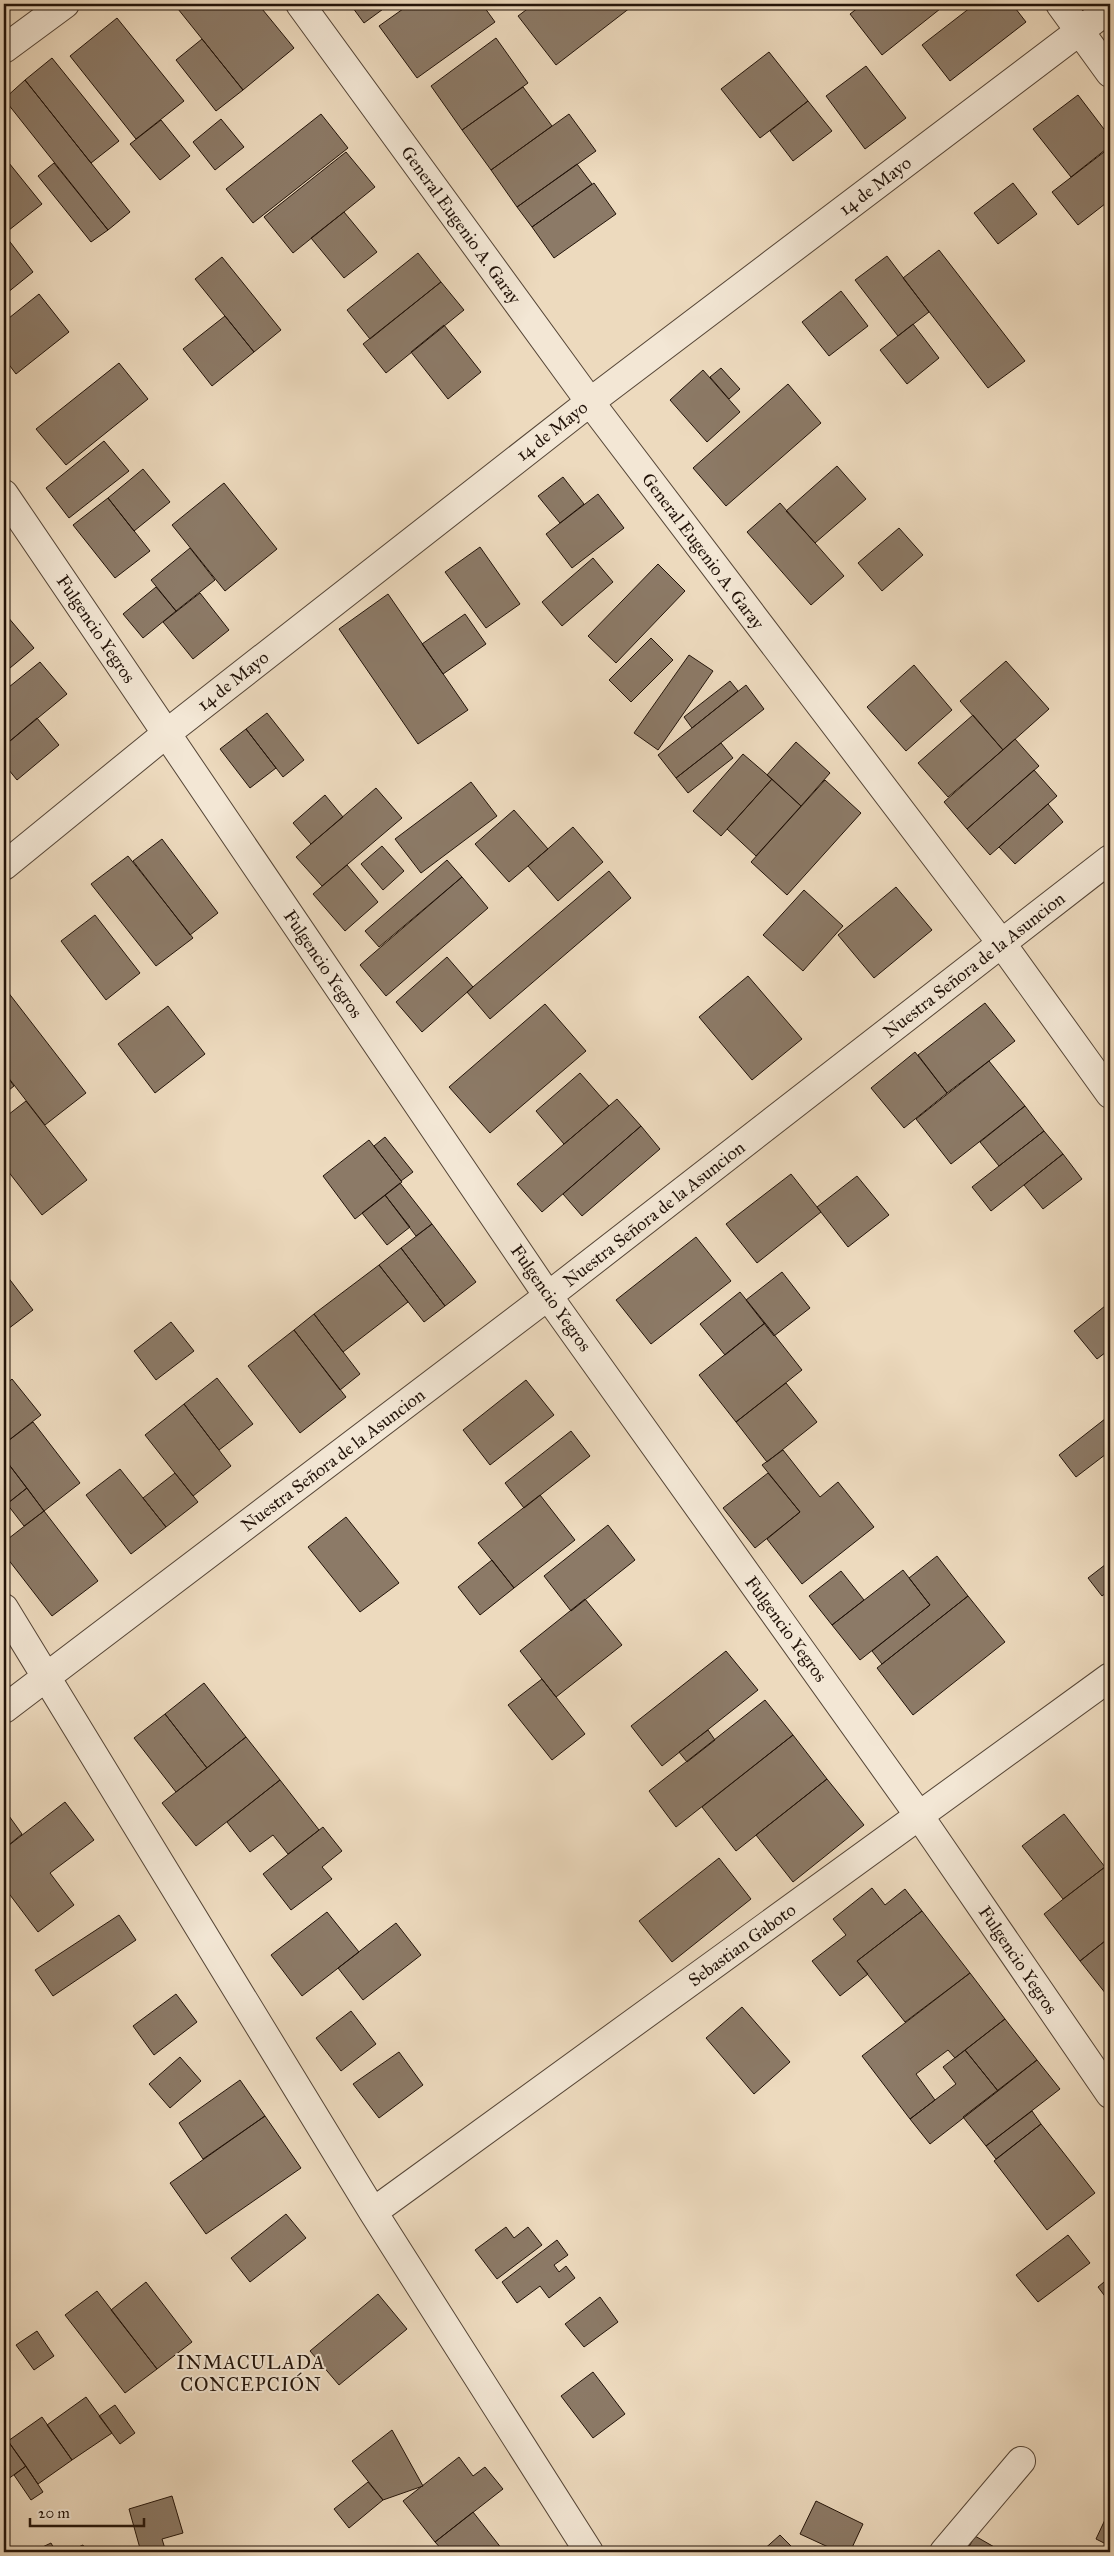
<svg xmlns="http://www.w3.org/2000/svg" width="1114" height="2556" font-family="'IM FELL Great Primer',serif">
<rect width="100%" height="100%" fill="#eddabe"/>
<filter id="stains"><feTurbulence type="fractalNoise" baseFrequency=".004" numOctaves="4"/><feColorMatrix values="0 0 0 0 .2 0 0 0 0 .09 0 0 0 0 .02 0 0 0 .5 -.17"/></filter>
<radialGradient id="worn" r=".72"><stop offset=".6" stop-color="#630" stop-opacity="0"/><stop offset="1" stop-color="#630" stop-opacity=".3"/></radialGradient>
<path fill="#8c7a67" stroke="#221309" d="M 174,4 L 258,4 L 294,48 L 243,90 Z
M 350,4 L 390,4 L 364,23 Z
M 410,4 L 482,4 L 495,22 L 417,78 L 379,26 Z
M 534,4 L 635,4 L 556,65 L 518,16 Z
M 863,4 L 935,4 L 940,9 L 882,55 L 850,14 Z
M 975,4 L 1012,4 L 1026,22 L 950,81 L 922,45 Z
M 117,18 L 184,101 L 136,139 L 70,56 Z
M 496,38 L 528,83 L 462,130 L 431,86 Z
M 202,39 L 243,90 L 216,111 L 176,60 Z
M 769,52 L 808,101 L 760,138 L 721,89 Z
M 52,58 L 119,141 L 91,163 L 25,80 Z
M 866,66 L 906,118 L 865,149 L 826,96 Z
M 25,80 L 130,212 L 108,230 L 4,99 Z
M 523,87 L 552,126 L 491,170 L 462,130 Z
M 1078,95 L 1110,137 L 1110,146 L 1071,177 L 1033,129 Z
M 808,101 L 832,131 L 793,161 L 770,131 Z
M 321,114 L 348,148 L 253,223 L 226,189 Z
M 569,114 L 596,151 L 517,207 L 491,170 Z
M 221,119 L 244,147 L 215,170 L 193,142 Z
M 161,120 L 190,156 L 160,180 L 130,144 Z
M 346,152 L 375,187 L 293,253 L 264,217 Z
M 1104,152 L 1110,160 L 1110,200 L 1078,225 L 1052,192 Z
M 9,163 L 42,204 L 4,234 L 33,272 L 7,293 L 4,290 L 4,167 Z
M 54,163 L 108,230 L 91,242 L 38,176 Z
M 577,164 L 592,184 L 532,227 L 517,207 Z
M 594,183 L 616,214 L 554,258 L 532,227 Z
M 1013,183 L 1037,214 L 998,244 L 974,213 Z
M 1110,200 L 1110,210 L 1105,204 Z
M 344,212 L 377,252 L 344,278 L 311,238 Z
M 1110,249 L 1110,259 L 1105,253 Z
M 939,250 L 1025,361 L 988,388 L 903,278 Z
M 418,253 L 441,282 L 370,339 L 347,310 Z
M 887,256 L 929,312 L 898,336 L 855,280 Z
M 222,257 L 281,330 L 254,352 L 195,279 Z
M 441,282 L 464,310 L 386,373 L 363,344 Z
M 841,291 L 868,326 L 829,356 L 802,322 Z
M 39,294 L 69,332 L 16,374 L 4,358 L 4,322 Z
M 225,316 L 254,352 L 212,386 L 183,349 Z
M 913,324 L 939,358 L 907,384 L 880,350 Z
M 444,325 L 481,372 L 448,399 L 411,352 Z
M 1110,325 L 1110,335 L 1105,329 Z
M 119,363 L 148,399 L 66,465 L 36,429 Z
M 721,368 L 740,389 L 729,399 L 710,377 Z
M 703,370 L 740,412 L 707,442 L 670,400 Z
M 788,384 L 821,423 L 726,506 L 693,468 Z
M 104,441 L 129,471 L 69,518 L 46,488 Z
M 837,466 L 866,499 L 815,543 L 786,511 Z
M 143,469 L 170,502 L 134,531 L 108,498 Z
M 563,477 L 584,504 L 560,523 L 538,496 Z
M 224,483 L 277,549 L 225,591 L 172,525 Z
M 598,494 L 624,528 L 572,568 L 546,534 Z
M 108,498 L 150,551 L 115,578 L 73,525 Z
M 780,503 L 844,576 L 811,605 L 747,532 Z
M 899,528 L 923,555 L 882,591 L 858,563 Z
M 480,547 L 520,604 L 486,628 L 445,572 Z
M 190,548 L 215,580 L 176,611 L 151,580 Z
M 593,558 L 613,582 L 562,626 L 542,602 Z
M 658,564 L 685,591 L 616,663 L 588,636 Z
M 156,587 L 176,611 L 143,638 L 123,614 Z
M 200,593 L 229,630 L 193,659 L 163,622 Z
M 388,594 L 468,710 L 418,744 L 339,629 Z
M 465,614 L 486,644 L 443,674 L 422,644 Z
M 7,616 L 34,648 L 4,673 L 4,618 Z
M 651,638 L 673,660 L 631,702 L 609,680 Z
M 689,655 L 713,671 L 658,750 L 634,733 Z
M 1006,661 L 1049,709 L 1003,750 L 960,701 Z
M 40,662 L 67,694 L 4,746 L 4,691 Z
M 914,665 L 952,710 L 906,751 L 867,707 Z
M 730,681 L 738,691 L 692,728 L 684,717 Z
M 746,685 L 764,709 L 676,778 L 658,755 Z
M 267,713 L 304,760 L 283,777 L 246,729 Z
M 973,715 L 1003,750 L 948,797 L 918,763 Z
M 37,718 L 59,745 L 17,780 L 4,764 L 4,746 Z
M 246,729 L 276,768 L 250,788 L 220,749 Z
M 1015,739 L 1039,766 L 967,829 L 944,802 Z
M 796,742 L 830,773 L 801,806 L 767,775 Z
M 721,743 L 733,758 L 688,793 L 676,778 Z
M 743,754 L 772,779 L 721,836 L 693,811 Z
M 1034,770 L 1057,796 L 990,855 L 967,829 Z
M 772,779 L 801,806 L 756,856 L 727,829 Z
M 825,780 L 861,813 L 787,895 L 751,862 Z
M 471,782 L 497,816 L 421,873 L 395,839 Z
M 376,788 L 402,818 L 322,886 L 296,857 Z
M 325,795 L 343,817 L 311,844 L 293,823 Z
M 1048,804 L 1063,822 L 1015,864 L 999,847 Z
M 514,810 L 548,849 L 509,882 L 475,844 Z
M 573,827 L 603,862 L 558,901 L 528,866 Z
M 162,839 L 218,913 L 190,935 L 133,861 Z
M 382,846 L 404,871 L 383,890 L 361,864 Z
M 128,856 L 193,938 L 156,966 L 91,884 Z
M 447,860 L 462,877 L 379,947 L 365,931 Z
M 347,865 L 378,902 L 345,931 L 313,894 Z
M 609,871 L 631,898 L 490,1019 L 467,992 Z
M 462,877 L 488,908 L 386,996 L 360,965 Z
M 896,887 L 932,930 L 874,978 L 838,935 Z
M 804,890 L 843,926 L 803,971 L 763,935 Z
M 95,915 L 140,973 L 106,1000 L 61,941 Z
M 447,957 L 473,987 L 422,1032 L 396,1002 Z
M 748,976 L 802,1039 L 752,1080 L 699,1017 Z
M 4,987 L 86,1093 L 45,1125 L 4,1072 Z
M 985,1003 L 1015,1041 L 947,1093 L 918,1055 Z
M 545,1004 L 586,1051 L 490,1133 L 449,1087 Z
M 168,1006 L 205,1054 L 155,1093 L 118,1044 Z
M 915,1052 L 947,1093 L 904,1128 L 871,1088 Z
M 989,1061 L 1025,1106 L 951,1164 L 916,1119 Z
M 4,1072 L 14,1086 L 4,1094 Z
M 580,1073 L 609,1106 L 564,1144 L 536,1111 Z
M 617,1099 L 641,1126 L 542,1212 L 517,1184 Z
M 26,1101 L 87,1180 L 42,1215 L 4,1166 L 4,1118 Z
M 1025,1106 L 1044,1131 L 999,1166 L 980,1142 Z
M 641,1126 L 660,1149 L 582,1216 L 563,1194 Z
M 1044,1131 L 1063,1154 L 991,1211 L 972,1187 Z
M 385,1137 L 413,1172 L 401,1181 L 374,1146 Z
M 369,1140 L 402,1182 L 355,1219 L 323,1176 Z
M 1063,1154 L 1082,1179 L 1043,1209 L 1024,1185 Z
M 791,1174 L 821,1212 L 757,1263 L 726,1224 Z
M 857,1176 L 889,1215 L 848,1247 L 817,1207 Z
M 400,1183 L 432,1224 L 416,1236 L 385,1195 Z
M 385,1195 L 410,1227 L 387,1245 L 362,1213 Z
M 432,1224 L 476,1282 L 445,1306 L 401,1248 Z
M 696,1237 L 731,1281 L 651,1344 L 616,1300 Z
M 401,1248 L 445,1306 L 424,1322 L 379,1265 Z
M 379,1265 L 408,1302 L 343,1352 L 314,1314 Z
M 4,1272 L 33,1310 L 4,1332 Z
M 782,1272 L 810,1308 L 774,1336 L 746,1300 Z
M 740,1292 L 765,1323 L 725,1355 L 700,1324 Z
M 1110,1302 L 1110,1349 L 1097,1359 L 1074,1331 Z
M 314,1314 L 360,1374 L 340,1390 L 294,1330 Z
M 171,1322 L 194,1351 L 156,1380 L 134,1351 Z
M 765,1323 L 802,1370 L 736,1422 L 699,1375 Z
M 294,1330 L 346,1397 L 300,1433 L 248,1366 Z
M 217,1378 L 253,1424 L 219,1450 L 184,1404 Z
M 12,1379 L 41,1415 L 4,1444 L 4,1386 Z
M 526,1380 L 554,1415 L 490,1465 L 463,1430 Z
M 786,1383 L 817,1422 L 767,1462 L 736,1422 Z
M 184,1404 L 231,1466 L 193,1496 L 145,1435 Z
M 1110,1415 L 1110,1451 L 1076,1477 L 1059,1455 Z
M 33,1422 L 80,1483 L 44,1511 L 4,1458 L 4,1444 Z
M 571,1431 L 590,1456 L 524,1508 L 505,1483 Z
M 783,1450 L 820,1497 L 838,1482 L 874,1527 L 802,1584 L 767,1539 L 800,1512 L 762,1465 Z
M 4,1458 L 27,1488 L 4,1506 Z
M 120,1469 L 166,1527 L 131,1554 L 86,1495 Z
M 175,1473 L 198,1502 L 166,1527 L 143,1498 Z
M 768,1473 L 800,1512 L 755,1548 L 723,1508 Z
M 27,1488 L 44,1511 L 24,1526 L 7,1504 Z
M 540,1495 L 575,1540 L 514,1588 L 478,1543 Z
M 44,1511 L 98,1581 L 52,1616 L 4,1554 L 4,1542 Z
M 346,1517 L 399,1583 L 360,1612 L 308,1547 Z
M 608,1525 L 635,1560 L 571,1611 L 544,1576 Z
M 937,1556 L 968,1596 L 882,1664 L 872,1651 L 930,1605 L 909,1578 Z
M 492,1560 L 514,1588 L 480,1615 L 458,1587 Z
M 1110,1561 L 1110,1590 L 1102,1596 L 1088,1578 Z
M 903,1570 L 930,1605 L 860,1660 L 832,1625 Z
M 841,1571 L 864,1600 L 832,1625 L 809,1596 Z
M 968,1596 L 1005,1642 L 913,1715 L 877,1668 Z
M 585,1599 L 622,1645 L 556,1697 L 520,1651 Z
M 726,1651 L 758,1690 L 662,1766 L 631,1726 Z
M 542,1679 L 585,1734 L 552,1760 L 508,1705 Z
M 204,1683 L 246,1737 L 207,1768 L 165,1714 Z
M 765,1700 L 793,1735 L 676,1827 L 649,1791 Z
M 165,1714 L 207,1768 L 176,1792 L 134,1738 Z
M 708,1730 L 715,1740 L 687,1762 L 679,1752 Z
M 793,1735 L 827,1779 L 736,1851 L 702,1807 Z
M 246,1737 L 280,1780 L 196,1846 L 162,1803 Z
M 827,1779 L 864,1825 L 793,1882 L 756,1835 Z
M 280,1780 L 319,1830 L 288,1854 L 273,1835 L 250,1852 L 227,1822 Z
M 65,1802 L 94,1840 L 50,1873 L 74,1905 L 38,1932 L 4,1887 L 4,1849 Z
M 4,1809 L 22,1834 L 4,1849 Z
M 1064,1814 L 1105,1867 L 1063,1899 L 1022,1846 Z
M 323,1827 L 342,1851 L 322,1867 L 332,1879 L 291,1910 L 263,1874 Z
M 719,1858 L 751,1899 L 672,1962 L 639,1921 Z
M 1110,1863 L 1110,1937 L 1080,1961 L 1044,1914 Z
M 872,1888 L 885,1905 L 905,1889 L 922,1911 L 857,1961 L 868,1974 L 840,1996 L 812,1961 L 846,1935 L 833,1919 Z
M 922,1911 L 970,1973 L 905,2022 L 857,1961 Z
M 327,1912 L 359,1952 L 302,1996 L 271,1955 Z
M 119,1915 L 136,1940 L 53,1996 L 35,1970 Z
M 396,1923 L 421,1955 L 363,2000 L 338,1968 Z
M 1110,1937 L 1110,1991 L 1106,1994 L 1080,1961 Z
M 970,1973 L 1005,2019 L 955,2058 L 948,2050 L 916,2074 L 935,2100 L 910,2119 L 862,2056 Z
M 176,1994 L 197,2022 L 154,2055 L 133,2026 Z
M 742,2007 L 790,2062 L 754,2094 L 706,2038 Z
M 351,2011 L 376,2044 L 341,2071 L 316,2038 Z
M 1005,2019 L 1037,2060 L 998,2091 L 965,2050 Z
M 965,2050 L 998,2091 L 930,2144 L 910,2119 L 956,2084 L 943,2067 Z
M 399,2052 L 423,2085 L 379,2118 L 353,2084 Z
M 180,2057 L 201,2081 L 170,2108 L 149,2084 Z
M 1037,2060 L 1060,2089 L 986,2146 L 963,2117 Z
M 240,2080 L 265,2116 L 203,2159 L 179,2123 Z
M 1032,2111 L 1041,2124 L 996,2159 L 986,2146 Z
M 265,2116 L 301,2168 L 206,2234 L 170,2183 Z
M 1041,2124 L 1095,2193 L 1047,2230 L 994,2161 Z
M 286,2214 L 306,2238 L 250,2282 L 231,2258 Z
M 506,2227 L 514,2238 L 528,2227 L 542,2245 L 497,2279 L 475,2250 Z
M 1068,2235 L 1090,2263 L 1038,2302 L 1016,2275 Z
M 557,2240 L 568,2255 L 554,2265 L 559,2272 L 566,2266 L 575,2278 L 549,2298 L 540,2286 L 517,2303 L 502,2282 Z
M 1110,2277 L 1110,2303 L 1098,2287 Z
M 146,2282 L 192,2342 L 157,2369 L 111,2310 Z
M 97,2291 L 157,2369 L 125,2393 L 65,2315 Z
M 378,2294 L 407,2329 L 339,2385 L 310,2351 Z
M 600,2297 L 618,2322 L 584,2347 L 565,2324 Z
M 37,2331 L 54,2356 L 34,2370 L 16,2345 Z
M 593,2372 L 625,2414 L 593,2438 L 561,2396 Z
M 86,2397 L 112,2433 L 72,2460 L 47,2425 Z
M 115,2405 L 135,2433 L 120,2444 L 99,2416 Z
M 42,2417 L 72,2460 L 38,2484 L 8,2441 Z
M 392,2430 L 423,2486 L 383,2500 L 352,2461 Z
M 8,2441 L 26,2466 L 4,2482 L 4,2444 Z
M 459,2457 L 473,2476 L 485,2467 L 503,2489 L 435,2542 L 403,2501 Z
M 26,2466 L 43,2492 L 31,2500 L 14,2475 Z
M 368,2482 L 383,2500 L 349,2528 L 334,2509 Z
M 172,2496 L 183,2533 L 162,2539 L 166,2552 L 141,2552 L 129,2509 Z
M 816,2501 L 863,2524 L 850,2552 L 839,2552 L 800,2534 Z
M 1110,2509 L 1110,2546 L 1096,2539 Z
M 473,2512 L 502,2549 L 498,2552 L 444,2552 L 435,2542 Z
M 780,2535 L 797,2552 L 761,2552 Z
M 975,2536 L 1003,2552 L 966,2552 Z
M 51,2543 L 56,2552 L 32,2552 Z
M 83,2545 L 87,2552 L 67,2552 Z"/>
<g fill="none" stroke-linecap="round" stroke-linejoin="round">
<g stroke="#554536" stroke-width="30">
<path id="street" d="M 300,4 L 590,402 L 1002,944 L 1110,1094
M 1060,4 L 1110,73
M 4,49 L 65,4
M 4,494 L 548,1296 L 920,1817 L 1110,2094
M 4,866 L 167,733 L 590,402 L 1110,8
M 4,1608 L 373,2212 L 589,2552
M 4,1709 L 548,1296 L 1110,859
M 373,2212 L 1110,1677
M 944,2552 L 1021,2461"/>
</g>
<use href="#street" stroke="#f3e7d5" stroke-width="28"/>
</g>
<g text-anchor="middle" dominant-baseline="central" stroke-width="4" stroke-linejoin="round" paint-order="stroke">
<g font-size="18" fill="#221309" stroke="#f3e7d5">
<text transform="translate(875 186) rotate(-37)">14 de Mayo</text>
<text transform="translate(461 225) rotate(54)">General Eugenio A. Garay</text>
<text transform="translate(552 431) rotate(-38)">14 de Mayo</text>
<text transform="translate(703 551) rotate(53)">General Eugenio A. Garay</text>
<text transform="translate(96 629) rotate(56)">Fulgencio Yegros</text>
<text transform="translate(233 681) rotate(-38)">14 de Mayo</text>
<text transform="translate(323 964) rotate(56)">Fulgencio Yegros</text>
<text transform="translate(974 965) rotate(-38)">Nuestra Señora de la Asuncion</text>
<text transform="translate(654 1214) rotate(-38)">Nuestra Señora de la Asuncion</text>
<text transform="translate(551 1298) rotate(55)">Fulgencio Yegros</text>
<text transform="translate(333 1460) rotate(-37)">Nuestra Señora de la Asuncion</text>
<text transform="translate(786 1629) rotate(54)">Fulgencio Yegros</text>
<text transform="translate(742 1945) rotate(-36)">Sebastian Gaboto</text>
<text transform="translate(1018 1960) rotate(56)">Fulgencio Yegros</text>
</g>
<g font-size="19" letter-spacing="1" fill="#221309" stroke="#f3e7d5">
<text x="251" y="2362">INMACULADA<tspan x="251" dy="22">CONCEPCIÓN</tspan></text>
</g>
</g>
<rect width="1114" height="2556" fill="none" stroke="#eddabe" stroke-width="20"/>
<rect x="5" y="5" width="1104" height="2546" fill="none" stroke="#221309" stroke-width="2.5"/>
<rect x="10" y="10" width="1094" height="2536" fill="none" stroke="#221309"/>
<path d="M30 2518v8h114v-8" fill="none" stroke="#221309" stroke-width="2.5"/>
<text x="38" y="2518" font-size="15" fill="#221309" stroke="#f3e7d5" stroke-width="4" paint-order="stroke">20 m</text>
<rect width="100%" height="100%" filter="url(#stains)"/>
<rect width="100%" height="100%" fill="url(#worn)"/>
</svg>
